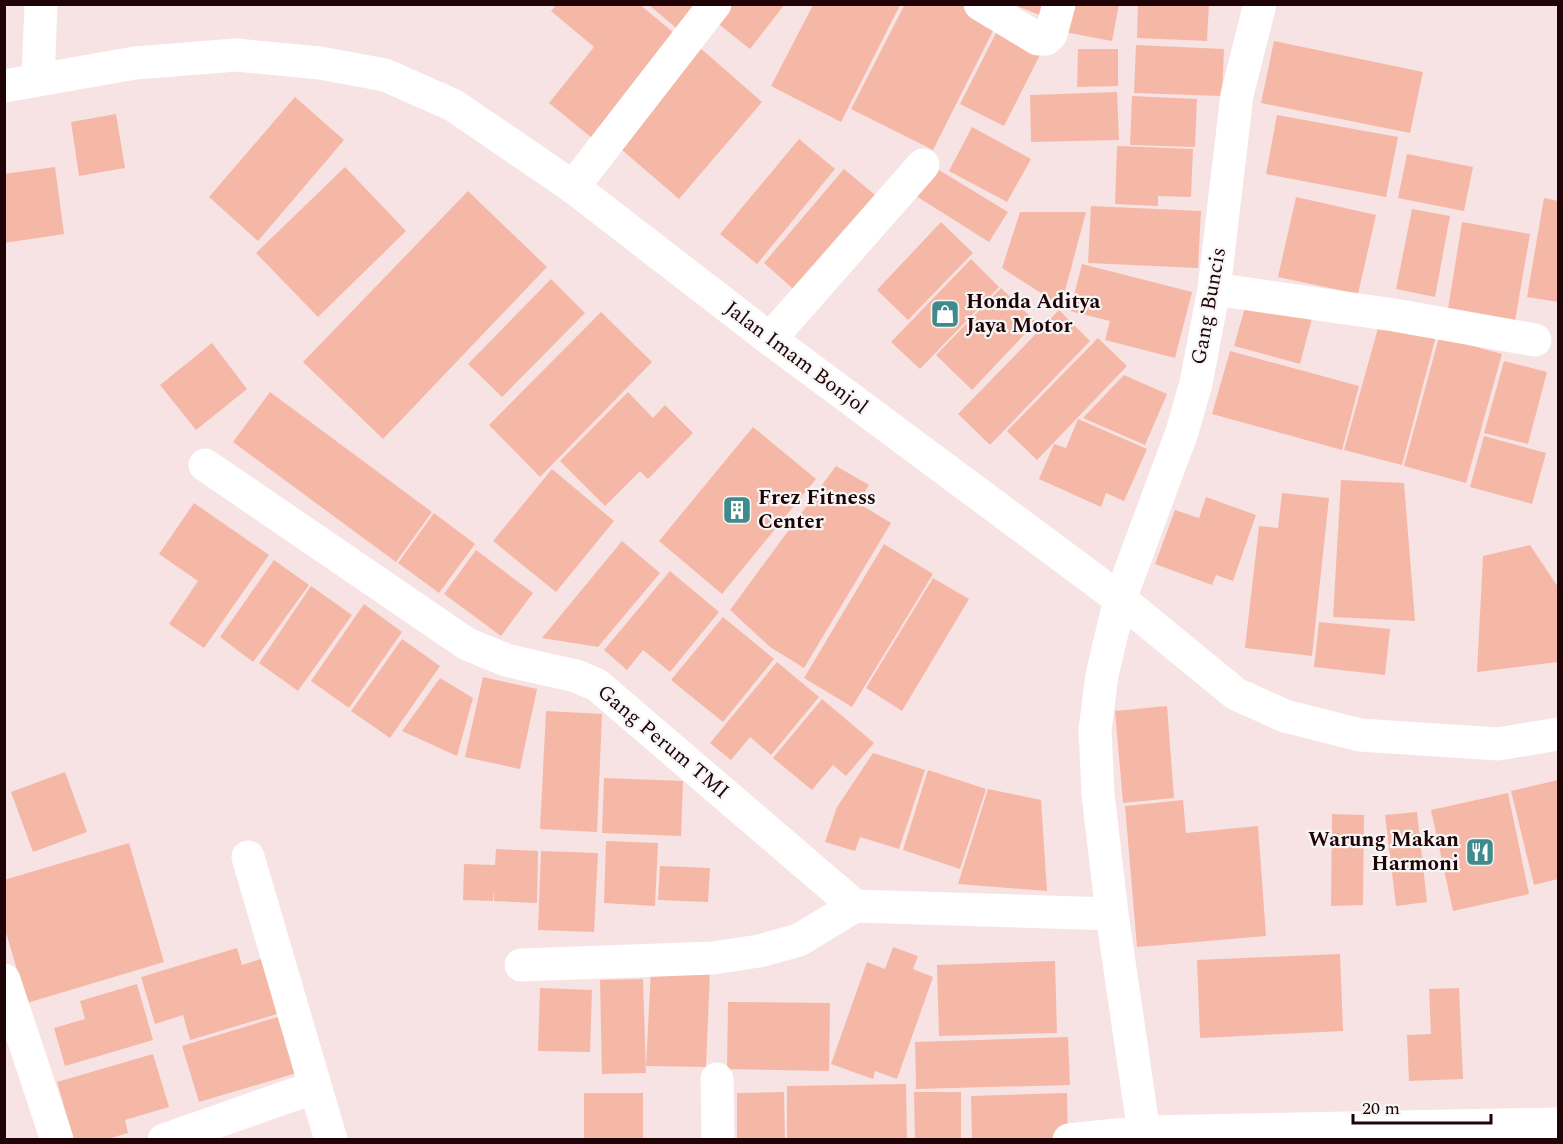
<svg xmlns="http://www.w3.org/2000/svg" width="1563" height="1144" font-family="Spectral,serif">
<rect width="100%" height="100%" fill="#f7e3e3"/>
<path fill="#f6b8a6" d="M 557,4 L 639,4 L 680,38 L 597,142 L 549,103 L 594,47 L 551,11 Z
M 648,4 L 707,4 L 683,34 Z
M 722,4 L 785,4 L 750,49 L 711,18 Z
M 905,4 L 966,4 L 998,21 L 933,150 L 851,109 Z
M 1012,4 L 1052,4 L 1047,18 Z
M 1064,4 L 1119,4 L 1112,41 L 1059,31 Z
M 1138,4 L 1209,4 L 1207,41 L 1137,38 Z
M 813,5 L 900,5 L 841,122 L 771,86 Z
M 997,31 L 1041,53 L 1004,126 L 960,104 Z
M 1274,41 L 1423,72 L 1410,133 L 1261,103 Z
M 1136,45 L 1224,49 L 1222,96 L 1134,93 Z
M 698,46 L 762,102 L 679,199 L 615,144 Z
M 1078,49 L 1118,49 L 1118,86 L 1077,87 Z
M 1117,92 L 1119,140 L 1031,142 L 1030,95 Z
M 1132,96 L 1197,99 L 1195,147 L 1130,145 Z
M 295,97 L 344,140 L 258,241 L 209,197 Z
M 116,114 L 125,168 L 79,176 L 71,122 Z
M 1277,115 L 1398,137 L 1386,197 L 1266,174 Z
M 972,127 L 1031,159 L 1007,202 L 949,171 Z
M 799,139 L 835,169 L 757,264 L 720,234 Z
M 1117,146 L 1193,149 L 1191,197 L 1158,196 L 1158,206 L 1115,204 Z
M 1407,154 L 1473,167 L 1464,211 L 1398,198 Z
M 55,167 L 64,234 L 4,243 L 4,174 Z
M 345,167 L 406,231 L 318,317 L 256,253 Z
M 934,167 L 1008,212 L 989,242 L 916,196 Z
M 844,169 L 881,200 L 800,295 L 764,263 Z
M 468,191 L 547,267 L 383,439 L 303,362 Z
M 1296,197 L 1376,215 L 1358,294 L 1278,277 Z
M 1544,198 L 1558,201 L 1558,302 L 1527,297 Z
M 1091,206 L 1201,211 L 1198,268 L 1088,263 Z
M 1412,209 L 1450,216 L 1435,297 L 1396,289 Z
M 1020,212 L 1086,212 L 1061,306 L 1002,268 Z
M 941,222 L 973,253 L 908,320 L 877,290 Z
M 1462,222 L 1530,234 L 1515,321 L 1448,309 Z
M 971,259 L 999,287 L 920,369 L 891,342 Z
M 1082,264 L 1192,292 L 1175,358 L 1105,340 L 1110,321 L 1070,311 Z
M 551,279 L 585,313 L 502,397 L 468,364 Z
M 1001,288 L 1036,322 L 972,390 L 936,355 Z
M 1247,300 L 1312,318 L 1300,364 L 1234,346 Z
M 1059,310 L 1090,341 L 990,445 L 958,414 Z
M 601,312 L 652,362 L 540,477 L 489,425 Z
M 1380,321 L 1436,336 L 1402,465 L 1344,450 Z
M 1439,337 L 1502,354 L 1466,483 L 1404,466 Z
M 1098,338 L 1127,366 L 1037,460 L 1007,431 Z
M 212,343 L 247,389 L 196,430 L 160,385 Z
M 1230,351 L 1359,386 L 1342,450 L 1212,414 Z
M 1504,361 L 1547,372 L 1528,444 L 1484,433 Z
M 1124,375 L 1167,394 L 1145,445 L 1083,418 Z
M 270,392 L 432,512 L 396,562 L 233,442 Z
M 628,392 L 653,418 L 665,405 L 693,433 L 648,479 L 640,471 L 605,506 L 560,461 Z
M 1078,419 L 1147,449 L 1124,501 L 1106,493 L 1101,507 L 1039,479 L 1054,444 L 1066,448 Z
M 753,427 L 816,479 L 722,594 L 659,541 Z
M 1484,436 L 1546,453 L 1532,504 L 1470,487 Z
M 836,466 L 869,485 L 858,503 L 891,523 L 804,668 L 770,647 L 730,610 Z
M 552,469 L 614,521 L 556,592 L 493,541 Z
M 1341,480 L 1404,483 L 1415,621 L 1333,617 Z
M 1282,493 L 1329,498 L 1312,656 L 1245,648 L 1259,526 L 1278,528 Z
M 1206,497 L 1256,515 L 1233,581 L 1216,575 L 1212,585 L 1155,564 L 1175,510 L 1199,518 Z
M 194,503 L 269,555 L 204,648 L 169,624 L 198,581 L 159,554 Z
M 434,513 L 475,544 L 439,593 L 398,563 Z
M 622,541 L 660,573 L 598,647 L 542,638 Z
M 884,544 L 933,574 L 852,707 L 804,678 Z
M 1530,545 L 1558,587 L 1558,662 L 1477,672 L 1483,556 Z
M 476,550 L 533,593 L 501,636 L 444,594 Z
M 274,560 L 309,585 L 253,662 L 220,637 Z
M 670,571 L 719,612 L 670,672 L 643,650 L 627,670 L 604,650 Z
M 933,578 L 969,599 L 902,711 L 866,688 Z
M 311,586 L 352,615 L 298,691 L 259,663 Z
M 364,604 L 402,632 L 349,708 L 311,681 Z
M 723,617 L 774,659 L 723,722 L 671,680 Z
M 1319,622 L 1390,629 L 1385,675 L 1314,667 Z
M 402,639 L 440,666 L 390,738 L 351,711 Z
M 777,662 L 819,697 L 771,755 L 750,737 L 731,760 L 710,743 Z
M 483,677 L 537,689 L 520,769 L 465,757 Z
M 440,678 L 473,698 L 457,756 L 402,731 Z
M 822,699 L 874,743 L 846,776 L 833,765 L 812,790 L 773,758 Z
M 1167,706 L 1174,798 L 1123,803 L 1115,711 Z
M 546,711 L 602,714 L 597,832 L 540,829 Z
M 873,753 L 925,770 L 899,849 L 860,837 L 855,851 L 825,842 L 837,807 Z
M 928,770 L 986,789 L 960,869 L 903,850 Z
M 65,772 L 87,832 L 33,852 L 11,792 Z
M 604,778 L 683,781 L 681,836 L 602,833 Z
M 1558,780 L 1558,879 L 1534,885 L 1511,791 Z
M 988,789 L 1041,800 L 1047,891 L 958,884 Z
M 1508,793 L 1529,894 L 1453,911 L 1431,810 Z
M 1183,800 L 1186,833 L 1258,826 L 1266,936 L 1137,947 L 1125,806 Z
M 1417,812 L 1427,902 L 1396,906 L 1385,815 Z
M 1332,814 L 1364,815 L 1363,905 L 1331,906 Z
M 606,841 L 658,843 L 655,906 L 604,903 Z
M 129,843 L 164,962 L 27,1003 L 4,926 L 4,880 Z
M 496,849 L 538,851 L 537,903 L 494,901 L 494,890 L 493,901 L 463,900 L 464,864 L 495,865 Z
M 541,851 L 598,853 L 594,932 L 538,930 Z
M 660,866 L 710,868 L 708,902 L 658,900 Z
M 893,947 L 918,956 L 913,969 L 933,977 L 897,1079 L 875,1071 L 873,1079 L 831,1064 L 867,962 L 885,969 Z
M 237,948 L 242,965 L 267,957 L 284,1012 L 190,1040 L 183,1015 L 155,1024 L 141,977 Z
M 1340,954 L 1343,1031 L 1200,1038 L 1197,960 Z
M 1055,961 L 1057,1033 L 939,1036 L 937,965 Z
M 651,969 L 710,971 L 706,1067 L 646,1066 Z
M 643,979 L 646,1073 L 602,1074 L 600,980 Z
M 137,984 L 153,1040 L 65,1066 L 54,1028 L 85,1019 L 80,1001 Z
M 540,988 L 592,990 L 590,1052 L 538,1051 Z
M 1459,988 L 1463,1079 L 1409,1081 L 1407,1035 L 1431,1034 L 1429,989 Z
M 728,1002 L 830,1003 L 829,1071 L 727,1069 Z
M 284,1015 L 300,1072 L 199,1102 L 182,1046 Z
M 1068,1037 L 1070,1085 L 916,1089 L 915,1042 Z
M 153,1054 L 169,1107 L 125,1120 L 128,1133 L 104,1140 L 74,1140 L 57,1082 Z
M 906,1084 L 907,1140 L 787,1140 L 787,1086 Z
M 784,1092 L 785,1140 L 737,1140 L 737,1093 Z
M 914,1092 L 961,1092 L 961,1140 L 915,1140 Z
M 584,1093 L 643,1093 L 643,1140 L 584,1140 Z
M 1067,1093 L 1068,1140 L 972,1140 L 971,1096 Z"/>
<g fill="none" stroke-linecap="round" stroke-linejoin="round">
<path stroke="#fff" stroke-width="33" d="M 980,4 L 1038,39 L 1046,39 L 1051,34 L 1059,4
M 38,80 L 41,4
M 573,187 L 715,4
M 1214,289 L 1394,315 L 1535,340
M 770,339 L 923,165
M 205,465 L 467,644 L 506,660 L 576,676 L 597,685 L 855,906
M 248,857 L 331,1140
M 521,965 L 713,958 L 759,951 L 799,940 L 855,906 L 1112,914
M 4,980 L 57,1140
M 717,1079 L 718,1140
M 164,1140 L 315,1087
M 1069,1140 L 1144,1132 L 1558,1124
M 1145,1140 L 1112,914 L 1098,794 L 1095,730 L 1102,675 L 1120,599 L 1182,432 L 1196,383 L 1214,289 L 1237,95 L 1260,4"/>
<path stroke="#fff" stroke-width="33" d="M 4,86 L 135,63 L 236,55 L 320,63 L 385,75 L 453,105 L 573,187 L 770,339 L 1120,599 L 1236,694 L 1285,716 L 1360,735 L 1498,744 L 1558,734"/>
</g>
<defs>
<g id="shop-square" transform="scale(1.5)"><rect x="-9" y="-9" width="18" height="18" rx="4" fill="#418a8b" stroke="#f6f6f6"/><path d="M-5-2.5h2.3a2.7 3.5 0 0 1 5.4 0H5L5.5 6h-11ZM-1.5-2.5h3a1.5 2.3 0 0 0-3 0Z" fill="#fff"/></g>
<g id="building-square" transform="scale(1.5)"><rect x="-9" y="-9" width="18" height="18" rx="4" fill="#418a8b" stroke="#f6f6f6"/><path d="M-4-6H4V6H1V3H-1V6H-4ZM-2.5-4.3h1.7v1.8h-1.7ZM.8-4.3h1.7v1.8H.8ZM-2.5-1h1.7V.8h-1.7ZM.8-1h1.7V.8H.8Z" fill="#fff"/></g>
<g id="restaurant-square" transform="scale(1.5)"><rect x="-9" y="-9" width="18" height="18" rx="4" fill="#418a8b" stroke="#f6f6f6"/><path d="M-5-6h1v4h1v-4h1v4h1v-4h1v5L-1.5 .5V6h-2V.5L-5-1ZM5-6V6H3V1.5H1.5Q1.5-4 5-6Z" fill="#fff"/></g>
</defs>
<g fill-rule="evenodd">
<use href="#shop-square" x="945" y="314"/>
<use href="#building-square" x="737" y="510"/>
<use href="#restaurant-square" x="1480" y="852"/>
</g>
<g text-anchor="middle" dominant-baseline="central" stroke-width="4.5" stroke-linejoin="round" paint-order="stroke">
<g font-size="21" font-weight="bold" fill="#200306" stroke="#f6f6f6" text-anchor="start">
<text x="966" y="302">Honda Aditya<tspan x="966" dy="24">Jaya Motor</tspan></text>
<text x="758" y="498">Frez Fitness<tspan x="758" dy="24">Center</tspan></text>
<text x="1459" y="840" text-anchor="end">Warung Makan<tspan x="1459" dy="24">Harmoni</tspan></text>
</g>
<g font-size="21" fill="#200306" stroke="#f6f6f6">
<text transform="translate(1209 306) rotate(-80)">Gang Buncis</text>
<text transform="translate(796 358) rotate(37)">Jalan Imam Bonjol</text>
<text transform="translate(663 742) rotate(40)">Gang Perum TMI</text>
</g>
</g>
<rect width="1563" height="1144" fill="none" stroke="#200306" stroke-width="12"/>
<path d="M1353 1114v9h138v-9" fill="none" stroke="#200306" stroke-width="3"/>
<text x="1362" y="1114" font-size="18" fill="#200306" stroke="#f6f6f6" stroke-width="4.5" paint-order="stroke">20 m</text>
</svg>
